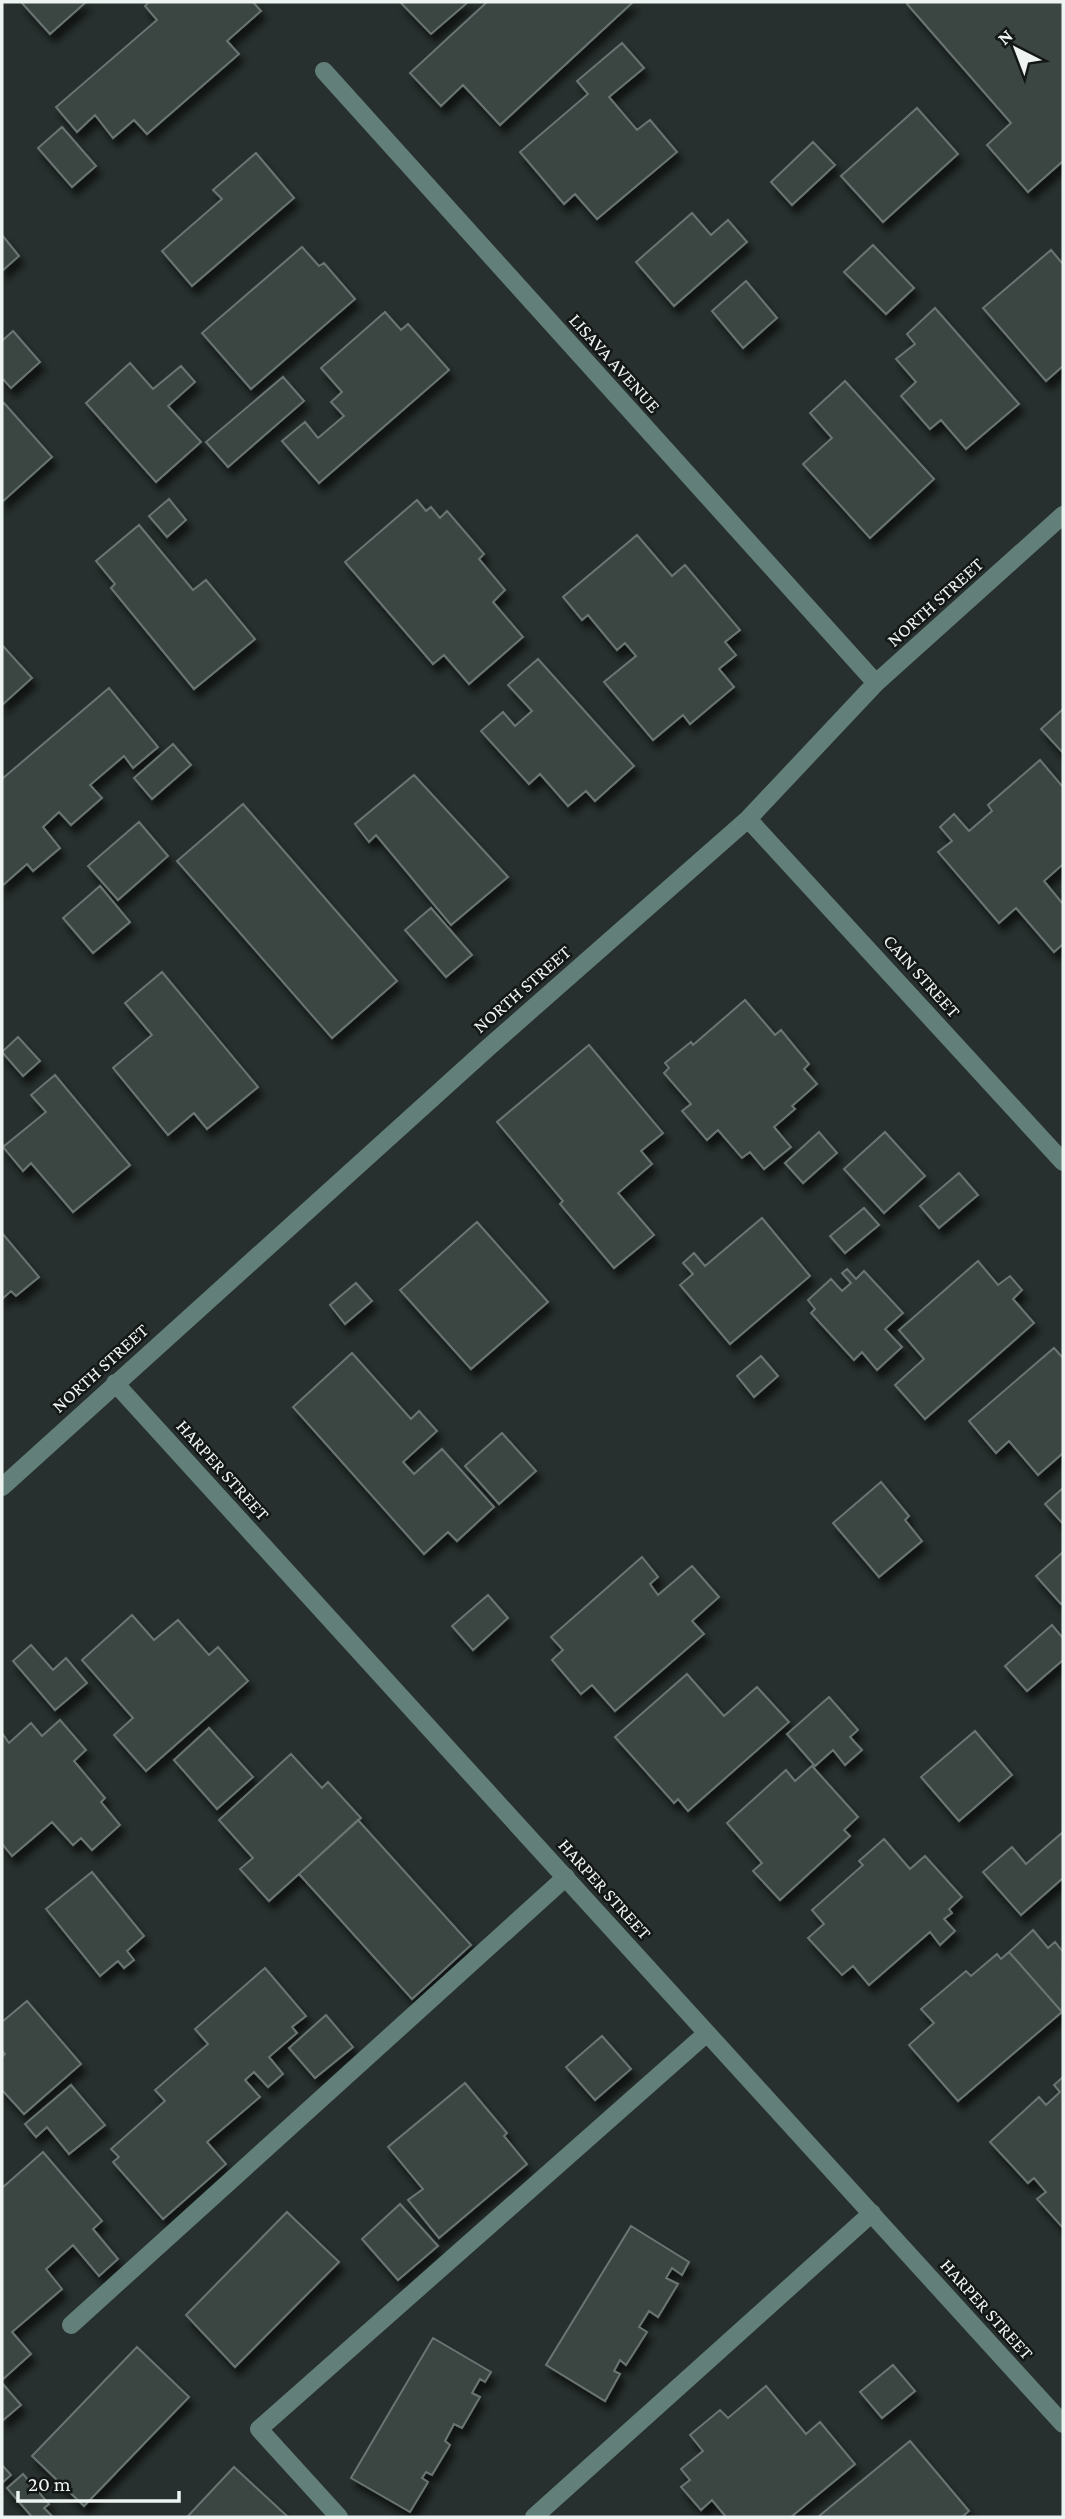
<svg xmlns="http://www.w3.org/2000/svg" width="1065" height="2519" font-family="'Crimson Pro',serif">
<defs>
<filter id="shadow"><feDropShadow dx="4.5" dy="8" stdDeviation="3.5" flood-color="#0009"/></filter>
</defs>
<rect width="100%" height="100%" fill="#27302e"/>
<path fill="#3a4542" stroke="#6a7573" stroke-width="2" filter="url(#shadow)" d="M 21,2 L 86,2 L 50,34 Z
M 149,2 L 253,2 L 261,11 L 227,41 L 239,54 L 147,134 L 134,120 L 113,138 L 95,115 L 77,132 L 56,107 L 157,20 L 145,6 Z
M 400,2 L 468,2 L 431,34 Z
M 487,2 L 633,2 L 500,125 L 463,85 L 441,106 L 410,73 Z
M 909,2 L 1063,2 L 1063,161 L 1028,192 L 987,145 L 1011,123 L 907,4 Z
M 622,43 L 644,68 L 609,97 L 637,130 L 650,120 L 677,152 L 597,219 L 575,194 L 564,204 L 520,152 L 588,94 L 577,81 Z
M 917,108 L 958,154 L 883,222 L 841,176 Z
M 62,127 L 96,166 L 72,187 L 38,148 Z
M 813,142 L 835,165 L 792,205 L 771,182 Z
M 256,153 L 294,198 L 192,286 L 162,251 L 222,199 L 213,190 Z
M 692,213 L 711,235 L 728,220 L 747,242 L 674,306 L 636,262 Z
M 2,235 L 19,256 L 2,271 Z
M 873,245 L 914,288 L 886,314 L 844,272 Z
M 302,247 L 319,266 L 324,263 L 355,299 L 251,389 L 202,333 Z
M 1051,250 L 1063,264 L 1063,366 L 1046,381 L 983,308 Z
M 746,281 L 777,318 L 743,348 L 712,311 Z
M 935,308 L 1019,404 L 966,449 L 941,420 L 930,429 L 901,396 L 916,382 L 896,359 L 915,344 L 907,334 Z
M 385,312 L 401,330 L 408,324 L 449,370 L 319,483 L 282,441 L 305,422 L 318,438 L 344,416 L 331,402 L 342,392 L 321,368 Z
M 13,331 L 40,362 L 11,388 L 2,378 L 2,341 Z
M 130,363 L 153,389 L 181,366 L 195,382 L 168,406 L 201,442 L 156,482 L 86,403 Z
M 283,377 L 304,401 L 228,467 L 206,442 Z
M 845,381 L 934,479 L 870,538 L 803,464 L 832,438 L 810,413 Z
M 4,403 L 52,457 L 2,502 L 2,405 Z
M 169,499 L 186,520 L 167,537 L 149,516 Z
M 417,500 L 426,511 L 431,507 L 440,518 L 447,511 L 484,554 L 479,559 L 505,590 L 493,602 L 523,637 L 469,684 L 444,655 L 433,664 L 345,562 Z
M 139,525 L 193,590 L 206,580 L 255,639 L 194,689 L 111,588 L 115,584 L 96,561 Z
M 637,535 L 672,576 L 685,565 L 740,630 L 725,642 L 736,655 L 719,669 L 734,687 L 690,724 L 683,715 L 653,740 L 604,682 L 636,656 L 625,643 L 617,650 L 588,615 L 582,620 L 563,597 Z
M 2,645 L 32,678 L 2,705 Z
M 538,659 L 634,766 L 595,801 L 586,791 L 568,806 L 540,774 L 529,784 L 481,731 L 503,712 L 515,726 L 532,711 L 508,685 Z
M 109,688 L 158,747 L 133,768 L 124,756 L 90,785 L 102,798 L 71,825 L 59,812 L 43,827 L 60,848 L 33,871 L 27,864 L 2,886 L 2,779 Z
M 1063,709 L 1063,753 L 1041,729 Z
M 173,744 L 191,765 L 152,799 L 134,778 Z
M 1040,760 L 1063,787 L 1063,867 L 1062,865 L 1044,881 L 1063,904 L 1063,944 L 1054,952 L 1016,908 L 999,923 L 938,852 L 952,841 L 940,827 L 954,814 L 969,831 L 992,811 L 988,805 Z
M 414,775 L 508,877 L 451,925 L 376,835 L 369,842 L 355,824 Z
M 243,804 L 397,981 L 332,1038 L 177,861 Z
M 139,822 L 168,856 L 118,900 L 88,866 Z
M 100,886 L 130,922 L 93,953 L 63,918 Z
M 431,908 L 472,955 L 446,977 L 405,930 Z
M 162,972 L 258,1087 L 207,1129 L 194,1113 L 168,1135 L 113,1068 L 152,1035 L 125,1003 Z
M 745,1000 L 775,1035 L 781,1030 L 809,1064 L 804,1069 L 817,1084 L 792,1106 L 795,1109 L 774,1127 L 791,1147 L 764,1169 L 750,1152 L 742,1158 L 718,1130 L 707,1140 L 682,1111 L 691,1104 L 664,1073 L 669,1068 L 665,1063 L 691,1042 L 693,1045 Z
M 18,1037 L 40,1061 L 23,1076 L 2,1052 Z
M 589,1045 L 663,1133 L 641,1151 L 652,1164 L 618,1193 L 654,1235 L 614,1268 L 560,1204 L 563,1201 L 497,1122 Z
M 55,1075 L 130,1165 L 73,1212 L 31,1163 L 23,1171 L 3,1147 L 46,1112 L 31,1095 Z
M 819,1132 L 837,1153 L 803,1183 L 785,1163 Z
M 885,1132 L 925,1176 L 884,1213 L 844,1169 Z
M 959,1173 L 978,1195 L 939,1228 L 920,1206 Z
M 864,1208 L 879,1225 L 845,1253 L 830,1236 Z
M 762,1218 L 810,1276 L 730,1344 L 680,1285 L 693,1274 L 683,1263 L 694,1253 L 705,1266 Z
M 477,1222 L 548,1302 L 471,1369 L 400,1290 Z
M 2,1233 L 39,1277 L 16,1296 L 11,1291 L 2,1299 Z
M 978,1261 L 998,1285 L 1010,1276 L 1022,1290 L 1013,1299 L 1034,1323 L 925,1419 L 895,1385 L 924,1359 L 899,1330 Z
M 847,1269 L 856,1279 L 864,1271 L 903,1313 L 885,1329 L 902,1347 L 877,1370 L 862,1352 L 854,1360 L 811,1313 L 815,1309 L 808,1300 L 831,1279 L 842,1291 L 851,1283 L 842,1273 Z
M 356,1283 L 372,1301 L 345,1324 L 330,1305 Z
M 1054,1348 L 1063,1358 L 1063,1453 L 1038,1475 L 1009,1441 L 996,1453 L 969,1421 Z
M 352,1353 L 411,1419 L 419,1411 L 437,1431 L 403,1462 L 414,1474 L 442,1449 L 494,1507 L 457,1541 L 448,1532 L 424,1554 L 293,1407 Z
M 761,1356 L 778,1376 L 754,1397 L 737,1376 Z
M 502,1433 L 536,1471 L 499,1504 L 465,1466 Z
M 881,1482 L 909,1516 L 905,1520 L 922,1541 L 879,1577 L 833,1523 Z
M 1063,1488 L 1063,1524 L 1045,1504 Z
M 1063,1552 L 1063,1602 L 1061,1604 L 1036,1576 Z
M 642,1557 L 658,1577 L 650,1584 L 658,1595 L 692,1566 L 719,1597 L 692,1621 L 704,1634 L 615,1711 L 592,1685 L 581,1694 L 552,1660 L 563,1650 L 551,1637 Z
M 488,1595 L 508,1618 L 473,1650 L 452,1626 Z
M 132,1615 L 154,1640 L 178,1620 L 209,1655 L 218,1647 L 248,1681 L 146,1771 L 114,1735 L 133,1718 L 82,1660 Z
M 1052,1625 L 1063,1638 L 1063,1660 L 1027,1691 L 1005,1666 Z
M 31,1645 L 53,1670 L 66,1658 L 87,1683 L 55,1710 L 13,1661 Z
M 687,1674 L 724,1716 L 757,1687 L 789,1722 L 688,1811 L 678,1799 L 674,1803 L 615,1737 Z
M 829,1697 L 858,1730 L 850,1737 L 862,1750 L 845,1765 L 833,1750 L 815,1766 L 787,1734 Z
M 60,1720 L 86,1750 L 74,1761 L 105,1798 L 101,1802 L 120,1825 L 92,1850 L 81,1838 L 73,1845 L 52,1822 L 12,1856 L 2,1844 L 2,1733 L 9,1743 L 31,1723 L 42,1736 Z
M 209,1728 L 253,1777 L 217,1809 L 174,1760 Z
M 975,1731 L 1012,1775 L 959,1821 L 921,1777 Z
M 291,1754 L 322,1788 L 328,1782 L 361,1818 L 269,1901 L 240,1869 L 253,1858 L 219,1820 Z
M 812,1766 L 858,1817 L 844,1830 L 850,1836 L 780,1900 L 753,1871 L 762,1863 L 727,1823 L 786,1770 L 795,1781 Z
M 358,1820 L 471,1945 L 412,1999 L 299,1874 Z
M 1063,1832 L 1063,1878 L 1021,1915 L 983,1872 L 1012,1847 L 1026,1864 Z
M 884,1839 L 910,1869 L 925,1856 L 962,1897 L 949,1909 L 952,1913 L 944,1919 L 955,1931 L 940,1945 L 930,1932 L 869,1985 L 853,1966 L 842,1975 L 808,1938 L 824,1924 L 812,1910 L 863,1865 L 859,1861 Z
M 92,1872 L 144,1936 L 127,1951 L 134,1960 L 124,1968 L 118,1961 L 100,1976 L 46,1909 Z
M 1033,1930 L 1048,1948 L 1055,1942 L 1063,1952 L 1062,2012 L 1009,1952 Z
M 1009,1952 L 1062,2012 L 958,2101 L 909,2045 L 934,2023 L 921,2009 L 966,1971 L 971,1976 L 997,1954 L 1001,1959 Z
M 265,1968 L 306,2016 L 292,2027 L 297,2033 L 269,2057 L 283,2074 L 268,2087 L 254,2072 L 245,2080 L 260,2097 L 207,2142 L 226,2164 L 163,2219 L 113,2162 L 119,2157 L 111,2149 L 165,2101 L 155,2090 L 208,2044 L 195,2029 Z
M 27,2001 L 81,2064 L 24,2114 L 2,2090 L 2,2057 L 5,2054 L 2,2050 L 2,2022 Z
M 326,2015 L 353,2047 L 315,2078 L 289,2048 Z
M 602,2036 L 631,2069 L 595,2100 L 566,2067 Z
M 1063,2077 L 1063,2228 L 1037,2199 L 1046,2192 L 1034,2178 L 1028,2183 L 990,2142 L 1039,2097 L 1046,2105 L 1060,2092 L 1054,2085 Z
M 465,2083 L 507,2133 L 504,2136 L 527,2164 L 439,2238 L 408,2200 L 423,2189 L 388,2147 Z
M 71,2085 L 105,2125 L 69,2154 L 47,2127 L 36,2137 L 25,2124 Z
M 43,2152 L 102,2221 L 93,2229 L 118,2259 L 99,2276 L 73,2245 L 46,2269 L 62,2289 L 12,2332 L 31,2354 L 2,2380 L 2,2188 Z
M 400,2204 L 438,2246 L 398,2280 L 362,2239 Z
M 287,2212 L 339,2262 L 235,2367 L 186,2315 Z
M 631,2226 L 689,2262 L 682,2275 L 672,2268 L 666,2278 L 678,2284 L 658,2317 L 649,2311 L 639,2327 L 647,2332 L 626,2365 L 620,2360 L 614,2371 L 620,2374 L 605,2401 L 546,2365 Z
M 433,2338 L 491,2372 L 485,2382 L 480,2379 L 472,2393 L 480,2397 L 462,2428 L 454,2424 L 445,2441 L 450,2445 L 432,2475 L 426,2472 L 422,2478 L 428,2482 L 410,2512 L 351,2478 Z
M 137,2347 L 189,2397 L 84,2506 L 32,2456 Z
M 893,2365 L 915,2391 L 882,2418 L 860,2392 Z
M 2,2383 L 21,2405 L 2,2421 Z
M 766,2386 L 806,2434 L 820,2422 L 855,2464 L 791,2517 L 726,2517 L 712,2500 L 701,2510 L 681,2487 L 690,2480 L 681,2469 L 703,2451 L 690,2435 L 720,2410 L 728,2418 Z
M 910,2441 L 969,2511 L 962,2517 L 818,2517 Z
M 2,2465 L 11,2475 L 2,2483 Z
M 234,2467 L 288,2517 L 187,2517 Z
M 23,2474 L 49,2504 L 44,2508 L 53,2517 L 32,2517 L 7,2488 Z"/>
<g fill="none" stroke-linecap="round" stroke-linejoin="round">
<path stroke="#628079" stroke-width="18" d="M 324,71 L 876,683
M 748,819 L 1063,1162
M 115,1383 L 1063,2424
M 2,1487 L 490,1046 L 748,819 L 876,683 L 1063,515
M 71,2325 L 566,1877
M 339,2517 L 259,2429 L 707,2033
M 534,2517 L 872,2213"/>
</g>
<g text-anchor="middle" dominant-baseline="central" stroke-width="5" stroke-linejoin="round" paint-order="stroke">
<g font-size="19" fill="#edf4f2" stroke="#131716">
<text transform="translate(615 363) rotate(48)">LISAVA AVENUE</text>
<text transform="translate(935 602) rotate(-42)">NORTH STREET</text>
<text transform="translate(922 976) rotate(48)">CAIN STREET</text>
<text transform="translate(522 989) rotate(-41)">NORTH STREET</text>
<text transform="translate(100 1368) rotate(-42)">NORTH STREET</text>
<text transform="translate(223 1470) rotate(48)">HARPER STREET</text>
<text transform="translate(605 1889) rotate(48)">HARPER STREET</text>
<text transform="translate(987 2309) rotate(48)">HARPER STREET</text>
</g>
</g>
<rect width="1065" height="2519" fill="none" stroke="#edf4f2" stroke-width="7"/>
<g transform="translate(1016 49) rotate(318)" stroke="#131716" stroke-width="5" paint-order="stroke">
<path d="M0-5L12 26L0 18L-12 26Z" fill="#edf4f2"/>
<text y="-10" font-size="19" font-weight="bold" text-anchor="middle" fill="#edf4f2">N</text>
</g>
<path d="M18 2491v10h161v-10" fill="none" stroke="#edf4f2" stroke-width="3.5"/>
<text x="28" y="2491" font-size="21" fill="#edf4f2" stroke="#131716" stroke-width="5" paint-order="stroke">20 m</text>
</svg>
